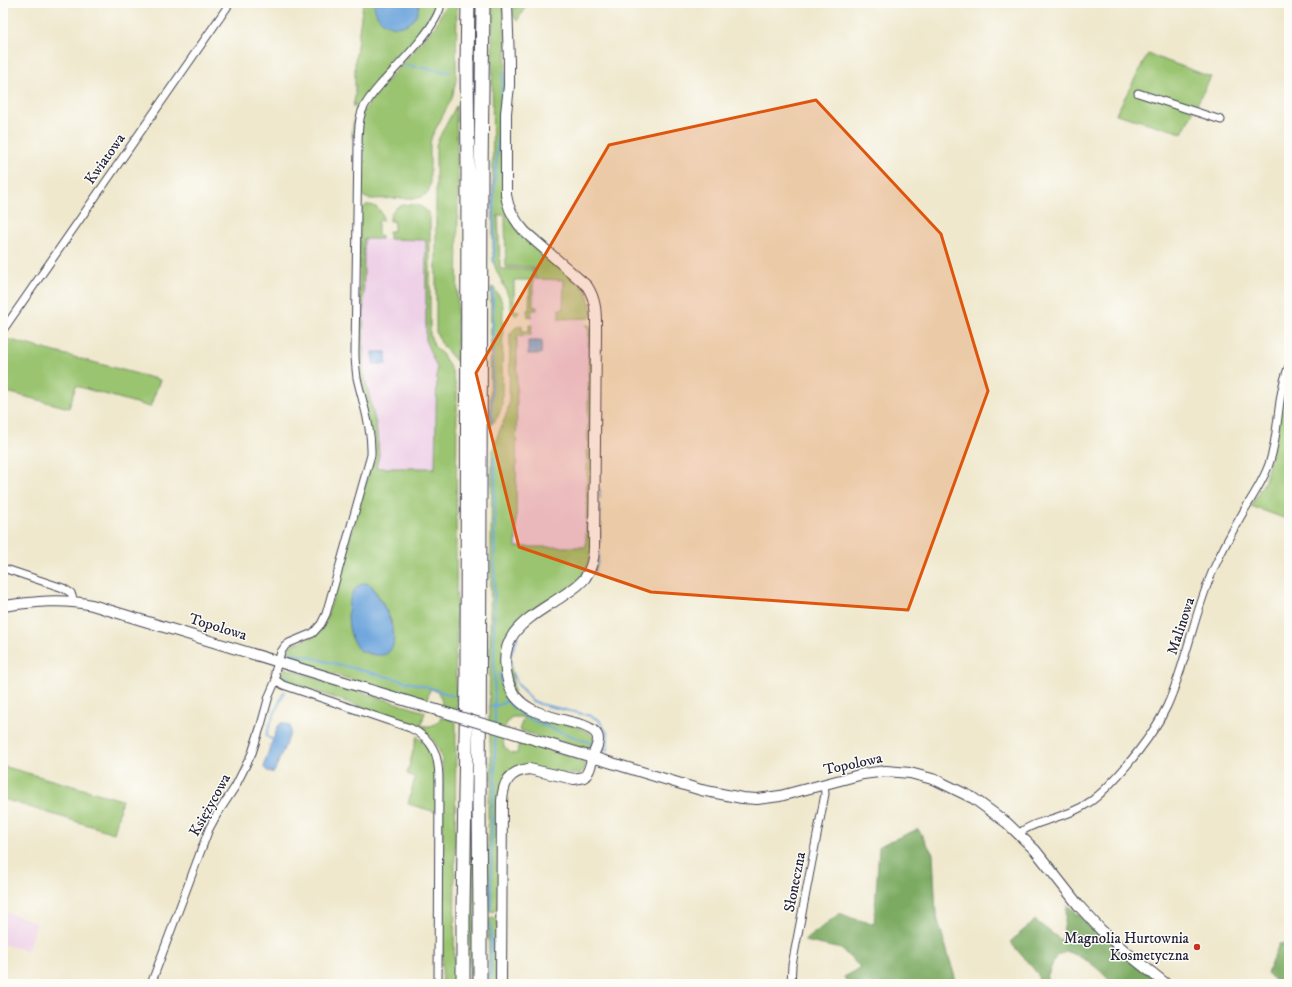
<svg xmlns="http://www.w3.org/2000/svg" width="1292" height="987" font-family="'IM FELL DW Pica',serif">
<rect width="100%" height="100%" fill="#fdfcf7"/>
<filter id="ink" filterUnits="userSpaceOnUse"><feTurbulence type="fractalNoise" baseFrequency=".025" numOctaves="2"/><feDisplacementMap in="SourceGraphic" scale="8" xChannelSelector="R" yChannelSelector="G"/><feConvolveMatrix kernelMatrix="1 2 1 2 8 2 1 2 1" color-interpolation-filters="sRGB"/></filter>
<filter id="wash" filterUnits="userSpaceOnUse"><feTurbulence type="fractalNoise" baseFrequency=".012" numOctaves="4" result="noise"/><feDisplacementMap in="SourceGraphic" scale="16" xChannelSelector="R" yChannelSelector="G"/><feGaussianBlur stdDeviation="0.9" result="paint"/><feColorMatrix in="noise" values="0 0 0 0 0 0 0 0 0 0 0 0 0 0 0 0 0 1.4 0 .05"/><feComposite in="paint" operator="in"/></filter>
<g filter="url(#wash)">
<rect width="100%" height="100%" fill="#efe8cd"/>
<path fill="#eed0e7" d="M 364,239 L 426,239 L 426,342 L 437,368 L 435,468 L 375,468 L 379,454 L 376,425 L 363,370 Z
M 531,264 L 553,264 L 590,316 L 586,319 L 585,325 L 589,329 L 589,353 L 586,547 L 516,547 L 517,335 L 531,335 Z
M 3,911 L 37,923 L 27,951 L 3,944 Z"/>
<path fill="#9ac470" stroke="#5e7356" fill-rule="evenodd" d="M 363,3 L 438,3 L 431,24 L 367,96 L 355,133 L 352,138 L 352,129 L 358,104 L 353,107 L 355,96 L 355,61 Z
M 453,3 L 457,3 L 456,81 L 452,98 L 432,136 L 430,143 L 430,184 L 428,193 L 419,198 L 369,199 L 364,197 L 360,193 L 361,133 L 363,113 L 372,98 L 436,25 L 443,9 Z
M 472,3 L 477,3 L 475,783 L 472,783 L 472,788 L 475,789 L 474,984 L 469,984 Z
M 492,3 L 503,3 L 506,48 L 505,204 L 587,292 L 593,315 L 590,318 L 559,319 L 559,309 L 563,309 L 564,280 L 535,279 L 534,267 L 506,267 L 505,215 L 498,215 L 500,269 L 533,269 L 533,307 L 537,307 L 537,310 L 532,310 L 531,317 L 528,317 L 527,310 L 529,310 L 530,280 L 514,280 L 514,310 L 519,311 L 519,313 L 516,316 C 509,310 511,305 509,298 C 505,285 497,275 493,261 Z
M 511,3 L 528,3 L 517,21 L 513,15 L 513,8 L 516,8 L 516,4 Z
M 1148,54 L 1211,77 L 1182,133 L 1116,114 Z
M 456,106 L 458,180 L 457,362 L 442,345 L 436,332 L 436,145 L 438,140 Z
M 366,205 C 376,204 383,211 383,220 L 378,221 L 378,235 L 381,235 L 381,239 L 364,239 L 363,370 L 376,425 L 379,454 L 376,468 L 435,468 L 437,368 L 426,342 L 426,240 L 389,239 L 389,231 L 394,231 L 394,221 L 390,221 C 388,200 425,199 430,217 L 430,335 L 434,346 L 443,355 L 452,371 L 457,391 L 456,548 L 457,649 L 455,650 L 457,711 L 442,707 C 442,697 440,691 430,689 L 426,703 L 285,659 C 280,644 305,641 314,636 C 320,633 323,627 326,621 L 371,466 L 359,370 L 360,211 ZM 371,585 L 380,598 L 392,623 L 355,644 L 349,627 Z
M 493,287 L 500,297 L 503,305 L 502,405 C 500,412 497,421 490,425 L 491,288 Z
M 522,325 L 522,331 L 529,331 L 529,325 L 532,325 L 531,335 L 517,336 L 516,547 L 586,547 L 589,353 L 589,329 L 585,325 L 589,325 L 593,329 L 592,550 C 590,557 588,565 585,571 C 567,601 524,604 507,636 L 515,701 L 589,732 L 594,738 L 593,747 L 589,751 L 581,751 L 519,730 L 524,717 L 512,717 C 503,725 502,736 504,747 L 511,753 L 517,754 L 519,741 L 581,759 L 584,764 L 586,764 L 584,770 L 580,774 L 507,773 L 498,908 L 493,912 L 490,911 L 488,908 L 488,799 L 491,790 L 492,781 L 489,720 L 492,456 C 494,437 506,422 509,404 L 510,334 L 515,328 Z
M 3,338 L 160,380 L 150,407 L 76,386 L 69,408 L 3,391 Z
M 1289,374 L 1289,416 L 1288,423 L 1289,424 L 1289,520 L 1251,506 L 1265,481 Z
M 285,668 L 425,712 L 421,725 C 430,728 437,725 441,717 L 455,721 L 456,722 L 454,984 L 442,984 L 443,773 C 442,746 434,738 412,724 L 288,682 L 279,675 Z
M 417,736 C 424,743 431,749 434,758 C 439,773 436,797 436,812 L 408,804 L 415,777 L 407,774 Z
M 3,766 L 122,800 L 114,833 L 3,799 Z
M 492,917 L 495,918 L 498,921 L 496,984 L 489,984 L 488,925 L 489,919 Z"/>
<path fill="#7baa62" stroke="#4e664e" d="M 918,829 L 933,854 L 936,914 L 957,984 L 848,984 L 844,977 L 861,968 L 841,949 L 804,941 L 840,913 L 852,918 L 874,924 L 879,846 Z
M 1067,905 L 1165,984 L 1113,984 C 1097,967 1088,959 1066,951 L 1056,956 L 1047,977 L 1047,984 L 1039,984 L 1038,974 L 1010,942 L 1035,920 L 1062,941 Z
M 1289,943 L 1289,984 L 1279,984 L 1267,973 L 1279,944 Z"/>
<path fill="#6ea6dd" stroke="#48648c" d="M 374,3 L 419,3 C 418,35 375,34 374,3 Z
M 528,341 L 542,341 L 541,354 L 528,354 Z
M 373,352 L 386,352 L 386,364 L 373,364 Z
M 365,583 C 367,584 369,584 371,585 C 373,587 374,591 376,593 C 384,605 405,643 386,654 C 381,656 375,655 371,654 C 367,653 363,652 359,650 C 345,637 342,587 365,583 Z
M 281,723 L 285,723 L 290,726 L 291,732 L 274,772 C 269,773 267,771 264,768 L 265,761 L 278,726 Z"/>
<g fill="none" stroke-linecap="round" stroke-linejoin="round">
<path stroke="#6ea6dd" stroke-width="2" d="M 393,56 L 404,65 L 450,72
M 494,262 L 494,194 L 503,72
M 600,399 L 601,429
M 492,422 L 493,289
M 494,457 L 495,476 L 494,654 L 495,724
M 600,460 L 601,436
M 600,482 L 600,466
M 600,489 L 600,498
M 599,505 L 600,542
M 594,574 L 598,561 L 599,549
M 289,652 L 428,687 L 453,696
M 511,654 L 518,637
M 511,660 L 511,665
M 512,672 L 517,683 L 531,700 L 540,704 L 591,716 L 599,720 L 608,734 L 608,750 L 600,747
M 499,673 C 501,682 502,692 507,700 C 519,721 571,735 594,744
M 288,680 L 289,675
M 491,706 L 495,707 L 509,700
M 273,740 L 266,736 L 272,719 L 284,692
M 491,909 L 492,805 L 495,786 L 495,730
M 491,923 L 491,984"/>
</g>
</g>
<g filter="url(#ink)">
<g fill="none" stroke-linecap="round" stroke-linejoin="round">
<g stroke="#414051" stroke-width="9">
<path id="street" d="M 1138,93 L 1221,120
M 3,330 L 230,3
M 3,568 L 63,588 L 71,593 L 74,602
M 276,680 L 283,685 L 410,728 C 434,739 439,756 439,781 L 438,984
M 1018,834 C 1030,824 1044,822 1057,817 C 1074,812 1089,805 1102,792 C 1124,771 1154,734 1167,706 C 1187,662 1194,612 1214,568 C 1223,548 1234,528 1245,509 C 1254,494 1265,478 1270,461 C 1280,430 1276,397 1289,366
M 151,984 L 209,829 L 216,816 L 235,787 L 252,753 L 261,725 L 269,696 L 276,680 L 275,672 L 281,652 L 285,646 L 289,643 L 313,633 L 321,624 L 326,614 L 371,455 C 372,428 363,404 357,378 C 356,370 355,362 355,353 L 358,145 C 358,134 358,122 362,111 C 366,101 374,92 381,84 C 397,66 439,26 441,3
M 791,984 L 792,965 L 825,794 L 824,785"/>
</g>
<g stroke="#414051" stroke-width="12">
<path id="secondary" d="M 3,606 C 33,602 63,598 92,605 L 420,705
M 523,736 L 701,790 L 742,798 L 757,799 L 780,796 L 863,774 L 886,771 L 910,773 L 936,780 L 973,798 L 1007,823 L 1035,850 L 1079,906 L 1101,930 L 1127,953 L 1166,984
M 501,984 L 502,801 C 503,783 509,771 529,769 L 574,779 L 584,777 C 590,772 591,763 593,755 C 596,749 600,741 597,735 C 594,729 587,727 582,725 C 555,717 516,714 508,681 C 495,633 528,619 561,597 C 570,591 579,586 585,578 C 592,568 594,558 594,547 L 596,333 C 596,316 597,301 587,286 L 525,232 C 515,221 508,210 506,195 L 506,113 L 509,86 L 509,62 L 507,3"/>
</g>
<g stroke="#414051" stroke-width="15">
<path id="highway" d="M 463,984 L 463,908 L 467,679 L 468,171 L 467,65 L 468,3
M 480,984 L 480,914 L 479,810 L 481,172 L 483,3"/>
</g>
<use href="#street" stroke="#fff" stroke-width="7"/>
<use href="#secondary" stroke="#fff" stroke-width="10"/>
<use href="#highway" stroke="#fff" stroke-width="13"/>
<g stroke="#414051" stroke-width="12" stroke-linecap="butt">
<path id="secondary-bridge" d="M 420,705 L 523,736"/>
</g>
<use href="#secondary-bridge" stroke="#fff" stroke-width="10"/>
</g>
</g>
<path fill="#de560e" fill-opacity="0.2" stroke="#de560e" stroke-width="3" stroke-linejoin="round" d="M 816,100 L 941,234 L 988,391 L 908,610 L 651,592 L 519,547 L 476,373 L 609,145 Z"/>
<circle fill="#c8321e" stroke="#fdfcf7" stroke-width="1.5" cx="1197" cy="947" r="4"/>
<g text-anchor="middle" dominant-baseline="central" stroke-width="3" stroke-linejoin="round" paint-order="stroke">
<g font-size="15" fill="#22223b" stroke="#fdfcf7">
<text transform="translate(105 159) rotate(-55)">Kwiatowa</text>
<text transform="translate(1181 626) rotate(-72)">Malinowa</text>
<text transform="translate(218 627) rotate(17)">Topolowa</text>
<text transform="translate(853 764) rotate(-12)">Topolowa</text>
<text transform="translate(210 805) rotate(-61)">Księżycowa</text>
<text transform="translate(795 882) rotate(-79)">Słoneczna</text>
</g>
<g font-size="15" fill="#22223b" stroke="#fdfcf7" text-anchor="end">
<text x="1189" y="938">Magnolia Hurtownia<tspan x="1189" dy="17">Kosmetyczna</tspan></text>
</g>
</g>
<rect width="1292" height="987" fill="none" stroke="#fdfcf7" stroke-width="16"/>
</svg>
